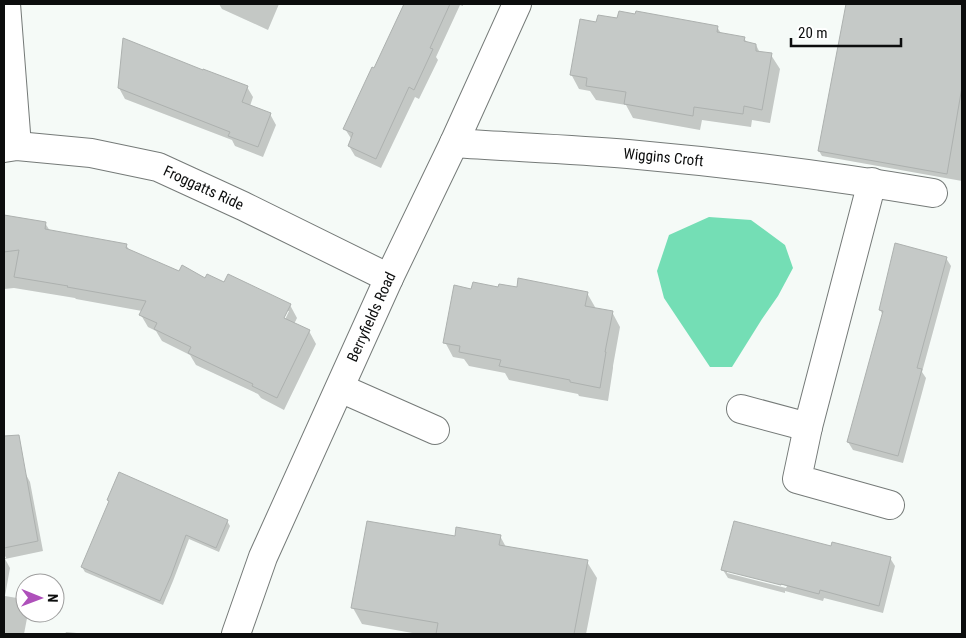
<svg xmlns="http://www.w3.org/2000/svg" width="966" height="638" font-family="'Roboto Condensed',sans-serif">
<rect width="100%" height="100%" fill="#f5faf7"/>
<path fill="#74deb5" d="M 709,217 L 751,220 L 785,245 L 793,268 L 778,296 L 762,319 L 732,367 L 710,367 L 664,298 L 657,271 L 669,235 Z"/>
<path fill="#0003" fill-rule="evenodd" d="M 219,4 L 279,4 L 268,30 L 222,9 Z
M 406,4 L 463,4 L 463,6 L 460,5 L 436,57 L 438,60 L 419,99 L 415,97 L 381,168 L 355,156 L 349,146 L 352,140 L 345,129 L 375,69 Z
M 847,4 L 962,4 L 962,181 L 822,156 L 819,151 Z
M 618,20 L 717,27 L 722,35 L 744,38 L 747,43 L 756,45 L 760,53 L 771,55 L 780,69 L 770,123 L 752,120 L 751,127 L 702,120 L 700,130 L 633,118 L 626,105 L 596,100 L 590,91 L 579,89 L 571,74 L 597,23 Z
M 247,87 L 253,97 L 250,106 L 270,114 L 276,125 L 263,157 L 235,146 L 232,140 L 125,99 L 119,88 Z
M 23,219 L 45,223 L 50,231 L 126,245 L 130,251 L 180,273 L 224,283 L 290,305 L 297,318 L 294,324 L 309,331 L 316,344 L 284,410 L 261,398 L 258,394 L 196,365 L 190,355 L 162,341 L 156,331 L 148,327 L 141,315 L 142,311 L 76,299 L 75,298 L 14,288 L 4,289 L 4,221 ZM 286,311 L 289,311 L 283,324 L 280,323 Z
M 946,258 L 951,266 L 922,372 L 926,378 L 903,463 L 853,450 L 848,442 L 883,315 L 880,310 Z
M 499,288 L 518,288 L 587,293 L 595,307 L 595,309 L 612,312 L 620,327 L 613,366 L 613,368 L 608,401 L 579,396 L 578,394 L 509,380 L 505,373 L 469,366 L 464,359 L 453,357 L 445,342 L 472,290 Z
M 24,471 L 30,482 L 43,551 L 5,559 L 10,568 L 5,596 L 23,599 L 25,602 L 25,613 L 28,613 L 24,634 L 4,634 L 4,558 L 6,558 L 4,554 L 4,476 Z
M 108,500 L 227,521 L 230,526 L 219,552 L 189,539 L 173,581 L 163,605 L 85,572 L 82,567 L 110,503 Z
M 500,536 L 506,547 L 587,562 L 597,578 L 586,634 L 418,634 L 362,624 L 353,608 L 456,537 Z
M 890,558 L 895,566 L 883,613 L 824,598 L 823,601 L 785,591 L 785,593 L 728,578 L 723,570 ZM 727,570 L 787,586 L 786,588 L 727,573 Z
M 66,632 L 88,634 L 65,634 Z"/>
<path fill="#c5c9c7" stroke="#adb1af" d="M 404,4 L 450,4 L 430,48 L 433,49 L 414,90 L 409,87 L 376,159 L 348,146 L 353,133 L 343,129 L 372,67 L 374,68 Z
M 846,4 L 962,4 L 962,87 L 947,174 L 818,151 Z
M 619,11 L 635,14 L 636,11 L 718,26 L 717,32 L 745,37 L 744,41 L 756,44 L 756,51 L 772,53 L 762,110 L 744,106 L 743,114 L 694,107 L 693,116 L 624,104 L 626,92 L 586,86 L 587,78 L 570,75 L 580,19 L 596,22 L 598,15 L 617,18 Z
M 123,38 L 203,70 L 203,69 L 248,86 L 242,102 L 271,113 L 258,147 L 228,136 L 230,132 L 118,88 Z
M 4,215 L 46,222 L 45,229 L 127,244 L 126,248 L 179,271 L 182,265 L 205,278 L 207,274 L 224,282 L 228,274 L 291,304 L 284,318 L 310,330 L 277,398 L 252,386 L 253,384 L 188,353 L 191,347 L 154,329 L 157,323 L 139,315 L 146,301 L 67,287 L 68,286 L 14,277 L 19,250 L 4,252 Z
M 895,243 L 947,257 L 917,368 L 922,369 L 898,456 L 847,442 L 883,311 L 879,310 Z
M 518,278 L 588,292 L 585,306 L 613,311 L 605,352 L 606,352 L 600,388 L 570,382 L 570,380 L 499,366 L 501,360 L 459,352 L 460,346 L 443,343 L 454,285 L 471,289 L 473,282 L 498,287 L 499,284 L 517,287 Z
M 19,435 L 38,541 L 4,548 L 4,436 Z
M 119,472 L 228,520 L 216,548 L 186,535 L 171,576 L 160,601 L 81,567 L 109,501 L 107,500 Z
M 367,521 L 455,536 L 456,527 L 501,535 L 499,545 L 588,560 L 574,634 L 436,634 L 438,623 L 351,608 Z
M 734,521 L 831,546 L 832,542 L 891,557 L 879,606 L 820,590 L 819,594 L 781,584 L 781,585 L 721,570 Z"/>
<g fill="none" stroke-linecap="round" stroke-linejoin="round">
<g stroke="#757a78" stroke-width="30">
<g id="minor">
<path d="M 6,4 L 17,146"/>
<path id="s1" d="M 454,143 C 512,147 570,149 628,154 C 730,163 832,176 933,193"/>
<path id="s2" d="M 4,148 L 17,146 L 91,153 L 158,167 L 243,206 L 389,278"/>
<path d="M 872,182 L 808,427 L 797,479 L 890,505"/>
<path d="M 340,388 L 435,430"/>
<path d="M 741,409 L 808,427"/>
<path id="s3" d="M 236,634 L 263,557 L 389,278 L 454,143 L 517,4"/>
</g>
</g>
<use href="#minor" stroke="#fff" stroke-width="28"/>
</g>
<g text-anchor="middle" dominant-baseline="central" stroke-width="4" stroke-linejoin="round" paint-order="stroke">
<g font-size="15" fill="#0c0d0d" stroke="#fff">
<text stroke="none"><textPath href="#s1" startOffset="210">Wiggins Croft</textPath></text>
<text stroke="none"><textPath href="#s2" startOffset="206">Froggatts Ride</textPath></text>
<text stroke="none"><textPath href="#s3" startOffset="345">Berryfields Road</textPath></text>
</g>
</g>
<rect width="966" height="638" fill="none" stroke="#0c0d0d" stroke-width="10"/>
<g transform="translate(40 598) rotate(91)"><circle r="24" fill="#ffffff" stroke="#9e9e9e"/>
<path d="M0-4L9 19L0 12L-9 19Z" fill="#ae50ba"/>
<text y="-8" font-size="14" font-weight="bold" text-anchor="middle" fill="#0c0d0d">N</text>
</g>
<path d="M791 38v8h110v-8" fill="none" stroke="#0c0d0d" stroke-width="2.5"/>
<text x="798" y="38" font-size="15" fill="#0c0d0d" stroke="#ffffff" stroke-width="4" paint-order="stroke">20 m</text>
</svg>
